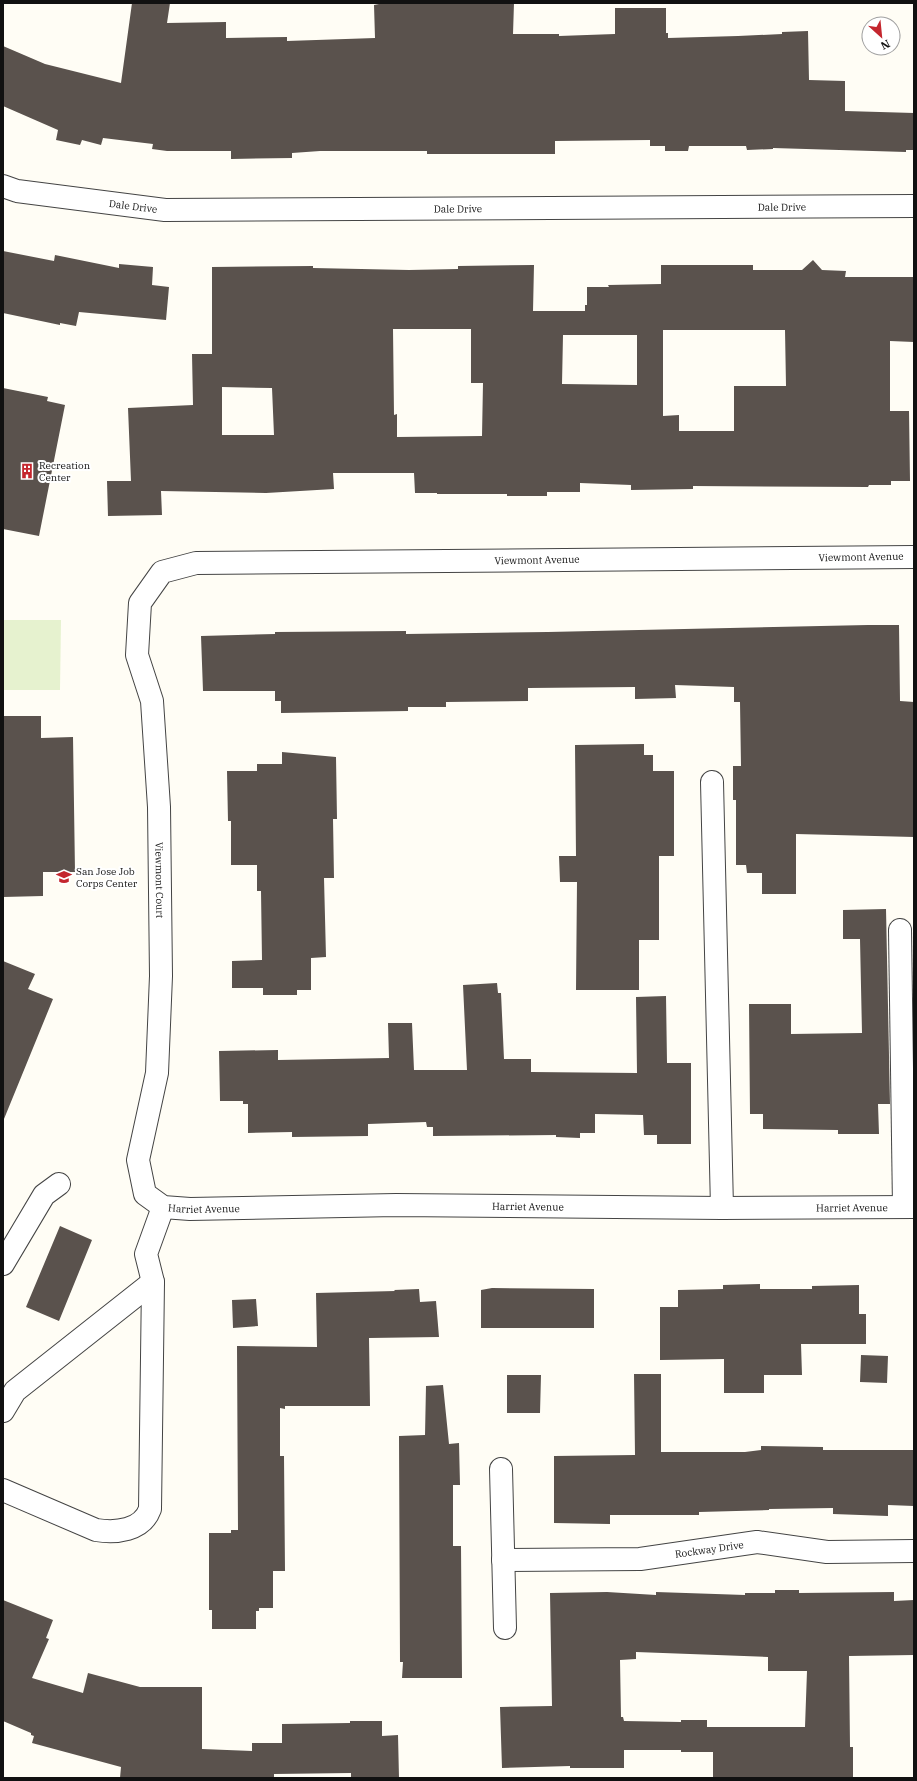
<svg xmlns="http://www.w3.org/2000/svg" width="917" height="1781" font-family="'IBM Plex Serif',serif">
<rect width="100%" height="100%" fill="#fffdf5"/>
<path fill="#e6f2cf" d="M 3,620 L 61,620 L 60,690 L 3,690 Z"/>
<path fill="#5a524d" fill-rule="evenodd" d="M 132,3 L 170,3 L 167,23 L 226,22 L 226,38 L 287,37 L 287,41 L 375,38 L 374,5 L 379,4 L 379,3 L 514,3 L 513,34 L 559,34 L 559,36 L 615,34 L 615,8 L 666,8 L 666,33 L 668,33 L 668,38 L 738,36 L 782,34 L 782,32 L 808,31 L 809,80 L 845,81 L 845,111 L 914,113 L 914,150 L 906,150 L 906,152 L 773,148 L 773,149 L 747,150 L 746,146 L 689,146 L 688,151 L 665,151 L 665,146 L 650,146 L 650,140 L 555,141 L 555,154 L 427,154 L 427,151 L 320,151 L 292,153 L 292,158 L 231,159 L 231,151 L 167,151 L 152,149 L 153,144 L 103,138 L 101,145 L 82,140 L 80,145 L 56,140 L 58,130 L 3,106 L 3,46 L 45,64 L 121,83 Z
M 3,251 L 54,261 L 55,255 L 119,268 L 119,264 L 153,267 L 152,285 L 169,287 L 166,320 L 79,312 L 76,326 L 60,323 L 60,325 L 3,313 Z
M 813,260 L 822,270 L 846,271 L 845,277 L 914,277 L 914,342 L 890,341 L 890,411 L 909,411 L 910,481 L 891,481 L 891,485 L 869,485 L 868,487 L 693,486 L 693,489 L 631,490 L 631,485 L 580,483 L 580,492 L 547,492 L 547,496 L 507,496 L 507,494 L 437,494 L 437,493 L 415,493 L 414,473 L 333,473 L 334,489 L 266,493 L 161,491 L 162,515 L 108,516 L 107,481 L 131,481 L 128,408 L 193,405 L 192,354 L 212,354 L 212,267 L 313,266 L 313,268 L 409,270 L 458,269 L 458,266 L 534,265 L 533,311 L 585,311 L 585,305 L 587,305 L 587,287 L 609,287 L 608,285 L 661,284 L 661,265 L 753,265 L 753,270 L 802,270 ZM 393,329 L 471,329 L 471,383 L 483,383 L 482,436 L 397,437 L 397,414 L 394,415 ZM 663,330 L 785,330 L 786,386 L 734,386 L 734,431 L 679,431 L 679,415 L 663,416 ZM 563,335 L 637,335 L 637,385 L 562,384 ZM 222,387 L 272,388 L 274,435 L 222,435 Z
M 3,388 L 48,397 L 47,401 L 65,405 L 39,536 L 3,529 Z
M 868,625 L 899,625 L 900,701 L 914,702 L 914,837 L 796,834 L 796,894 L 762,894 L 762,873 L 747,873 L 746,865 L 736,865 L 736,800 L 733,800 L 733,766 L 741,766 L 740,702 L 734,702 L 734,687 L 675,685 L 676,698 L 635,699 L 635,687 L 528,688 L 528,701 L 446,702 L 446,707 L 408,707 L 408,711 L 281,713 L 281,701 L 275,701 L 275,691 L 203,691 L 201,636 L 275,634 L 275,632 L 406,631 L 406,634 L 548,632 Z
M 3,716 L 41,716 L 41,738 L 73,737 L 75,872 L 43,872 L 43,896 L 3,897 Z
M 644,744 L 644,755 L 653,755 L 653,771 L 674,771 L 674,856 L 659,856 L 659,940 L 639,940 L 639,990 L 576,990 L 577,882 L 560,882 L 559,856 L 576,856 L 575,745 Z
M 282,752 L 336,757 L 337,819 L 333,819 L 334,878 L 324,878 L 326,957 L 311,958 L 311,990 L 297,990 L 297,995 L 263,995 L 263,988 L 232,988 L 232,961 L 262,960 L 261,891 L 257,891 L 257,865 L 231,865 L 231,821 L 228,821 L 227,771 L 257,771 L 257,764 L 282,764 Z
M 886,909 L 890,1104 L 878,1104 L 879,1134 L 838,1134 L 838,1130 L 763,1129 L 763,1114 L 750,1114 L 749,1004 L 791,1004 L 791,1034 L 862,1033 L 860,939 L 843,939 L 843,910 Z
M 3,961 L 35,974 L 28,989 L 53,999 L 4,1119 Z
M 497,983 L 498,993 L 501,993 L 504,1059 L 531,1059 L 531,1072 L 637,1073 L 636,997 L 666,996 L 667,1063 L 691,1063 L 691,1144 L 657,1144 L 657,1135 L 644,1135 L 643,1115 L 595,1114 L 595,1133 L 580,1133 L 580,1138 L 556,1137 L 556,1135 L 433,1136 L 433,1127 L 427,1127 L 426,1122 L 368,1124 L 368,1136 L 292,1137 L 292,1132 L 248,1133 L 248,1104 L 243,1104 L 243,1101 L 220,1101 L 219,1051 L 278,1050 L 278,1060 L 389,1058 L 388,1023 L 412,1023 L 414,1070 L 467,1070 L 463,985 Z
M 60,1226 L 92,1240 L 59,1321 L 26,1307 Z
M 760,1284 L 760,1289 L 812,1289 L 812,1286 L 859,1285 L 859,1314 L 866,1314 L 866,1344 L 801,1344 L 802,1375 L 764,1375 L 764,1393 L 724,1393 L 724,1359 L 660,1360 L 660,1307 L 678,1307 L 678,1290 L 723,1289 L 723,1285 Z
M 492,1288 L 594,1289 L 594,1328 L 481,1328 L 481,1290 Z
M 419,1289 L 420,1302 L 436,1301 L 439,1337 L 369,1338 L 370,1406 L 285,1406 L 285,1409 L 280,1408 L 280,1456 L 284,1456 L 285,1571 L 273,1571 L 273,1608 L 259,1608 L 259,1611 L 256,1611 L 256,1629 L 212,1629 L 212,1610 L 209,1610 L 209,1533 L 231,1533 L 231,1530 L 238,1530 L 237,1346 L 317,1347 L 316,1293 L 395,1291 L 394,1290 Z
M 256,1299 L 258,1326 L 233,1328 L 232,1300 Z
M 861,1355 L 888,1356 L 887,1383 L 860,1382 Z
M 634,1374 L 661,1374 L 661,1452 L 745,1452 L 761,1450 L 761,1446 L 823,1447 L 823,1450 L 914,1450 L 914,1506 L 888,1505 L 888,1516 L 833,1514 L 833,1508 L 769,1509 L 769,1510 L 699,1512 L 699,1515 L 610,1515 L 610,1524 L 554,1523 L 554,1456 L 635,1455 Z
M 507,1375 L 541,1375 L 540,1413 L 507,1413 Z
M 443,1385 L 449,1444 L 459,1443 L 460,1485 L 453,1485 L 453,1546 L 461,1546 L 462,1678 L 402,1678 L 403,1662 L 400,1662 L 399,1436 L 425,1435 L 426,1386 Z
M 775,1590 L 799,1590 L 799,1593 L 894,1592 L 894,1601 L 914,1600 L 914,1655 L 849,1656 L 850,1747 L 853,1747 L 853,1778 L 713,1778 L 713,1752 L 681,1752 L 681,1750 L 624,1750 L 624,1768 L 570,1768 L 570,1766 L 502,1768 L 500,1707 L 552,1706 L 550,1593 L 607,1592 L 656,1595 L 656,1592 L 745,1595 L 745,1593 L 775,1593 ZM 636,1652 L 768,1657 L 768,1671 L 807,1671 L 805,1727 L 707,1727 L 707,1720 L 681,1720 L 681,1722 L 624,1721 L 623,1717 L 621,1717 L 620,1660 L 636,1659 Z
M 3,1600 L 53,1620 L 46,1638 L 49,1639 L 32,1678 L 83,1693 L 88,1673 L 140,1687 L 202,1687 L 202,1749 L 252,1751 L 252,1743 L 282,1743 L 282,1724 L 350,1723 L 350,1721 L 382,1721 L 382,1736 L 398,1735 L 399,1778 L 351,1778 L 351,1773 L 274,1774 L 274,1778 L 120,1778 L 121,1767 L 32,1743 L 34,1736 L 31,1735 L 31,1733 L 3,1721 Z"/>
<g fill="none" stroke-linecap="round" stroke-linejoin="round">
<g stroke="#444" stroke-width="24">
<g id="minor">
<path id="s1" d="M 3,186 L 17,191 L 165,210 L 914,206"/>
<path id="s2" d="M 914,557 L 196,563 L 162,572 L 140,603 L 137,655 L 152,701 L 159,807 L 161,976 L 157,1073 L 138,1160 L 145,1194 L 163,1207 L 190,1209 L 396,1205 L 722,1208 L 914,1207"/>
<path d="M 712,782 L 722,1208"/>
<path d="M 900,930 L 904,1207"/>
<path d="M 3,1264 L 44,1195 L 59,1184"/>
<path d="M 3,1411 L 15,1391 L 153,1282"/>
<path d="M 501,1469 L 505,1628"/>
<path d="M 3,1490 L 96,1530 C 116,1533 142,1531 150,1509 L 153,1282 L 146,1254 L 163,1207"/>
<path id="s3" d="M 503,1560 L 640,1559 L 757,1542 L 827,1552 L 914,1551"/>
</g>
</g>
<use href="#minor" stroke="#fff" stroke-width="22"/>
</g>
<defs>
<g id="building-bare" transform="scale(1.2)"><path d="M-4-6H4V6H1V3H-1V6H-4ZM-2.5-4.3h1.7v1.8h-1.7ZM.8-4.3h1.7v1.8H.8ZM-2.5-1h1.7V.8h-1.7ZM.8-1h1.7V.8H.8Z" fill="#c4262e" stroke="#fff" stroke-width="2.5" paint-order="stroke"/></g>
<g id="school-bare" transform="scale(1.2)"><path d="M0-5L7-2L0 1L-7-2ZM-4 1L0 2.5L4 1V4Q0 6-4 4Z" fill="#c4262e" stroke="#fff" stroke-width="2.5" paint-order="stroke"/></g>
</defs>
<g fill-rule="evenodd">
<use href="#building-bare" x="27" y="471"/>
<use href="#school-bare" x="64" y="877"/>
</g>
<g text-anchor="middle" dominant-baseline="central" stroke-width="4" stroke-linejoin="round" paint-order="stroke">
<g font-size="10" fill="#111" stroke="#fff">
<text stroke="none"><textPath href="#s1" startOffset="132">Dale Drive</textPath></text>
<text stroke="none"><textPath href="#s1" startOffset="781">Dale Drive</textPath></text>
<text stroke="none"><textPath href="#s1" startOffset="457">Dale Drive</textPath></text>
<text transform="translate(861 557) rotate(-1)">Viewmont Avenue</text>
<text transform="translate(537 560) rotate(-1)">Viewmont Avenue</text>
<text stroke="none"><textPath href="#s2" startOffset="1071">Viewmont Court</textPath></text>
<text stroke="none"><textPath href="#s2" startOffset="1775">Harriet Avenue</textPath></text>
<text stroke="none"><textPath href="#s2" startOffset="1451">Harriet Avenue</textPath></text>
<text stroke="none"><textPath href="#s2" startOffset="2099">Harriet Avenue</textPath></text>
<text stroke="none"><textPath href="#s3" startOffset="207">Rockway Drive</textPath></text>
</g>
<g font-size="10" fill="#111" stroke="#fff" text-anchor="start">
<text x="39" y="465">Recreation<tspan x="39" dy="12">Center</tspan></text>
<text x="76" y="871">San Jose Job<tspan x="76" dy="12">Corps Center</tspan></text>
</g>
</g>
<rect width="917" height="1781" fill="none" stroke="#111111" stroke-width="8"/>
<g transform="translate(881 36) rotate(153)"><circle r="19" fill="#ffffff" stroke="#a0a0a0"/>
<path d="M0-3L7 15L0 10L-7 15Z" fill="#c4262e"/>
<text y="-6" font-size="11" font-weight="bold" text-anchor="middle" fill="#111111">N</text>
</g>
</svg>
